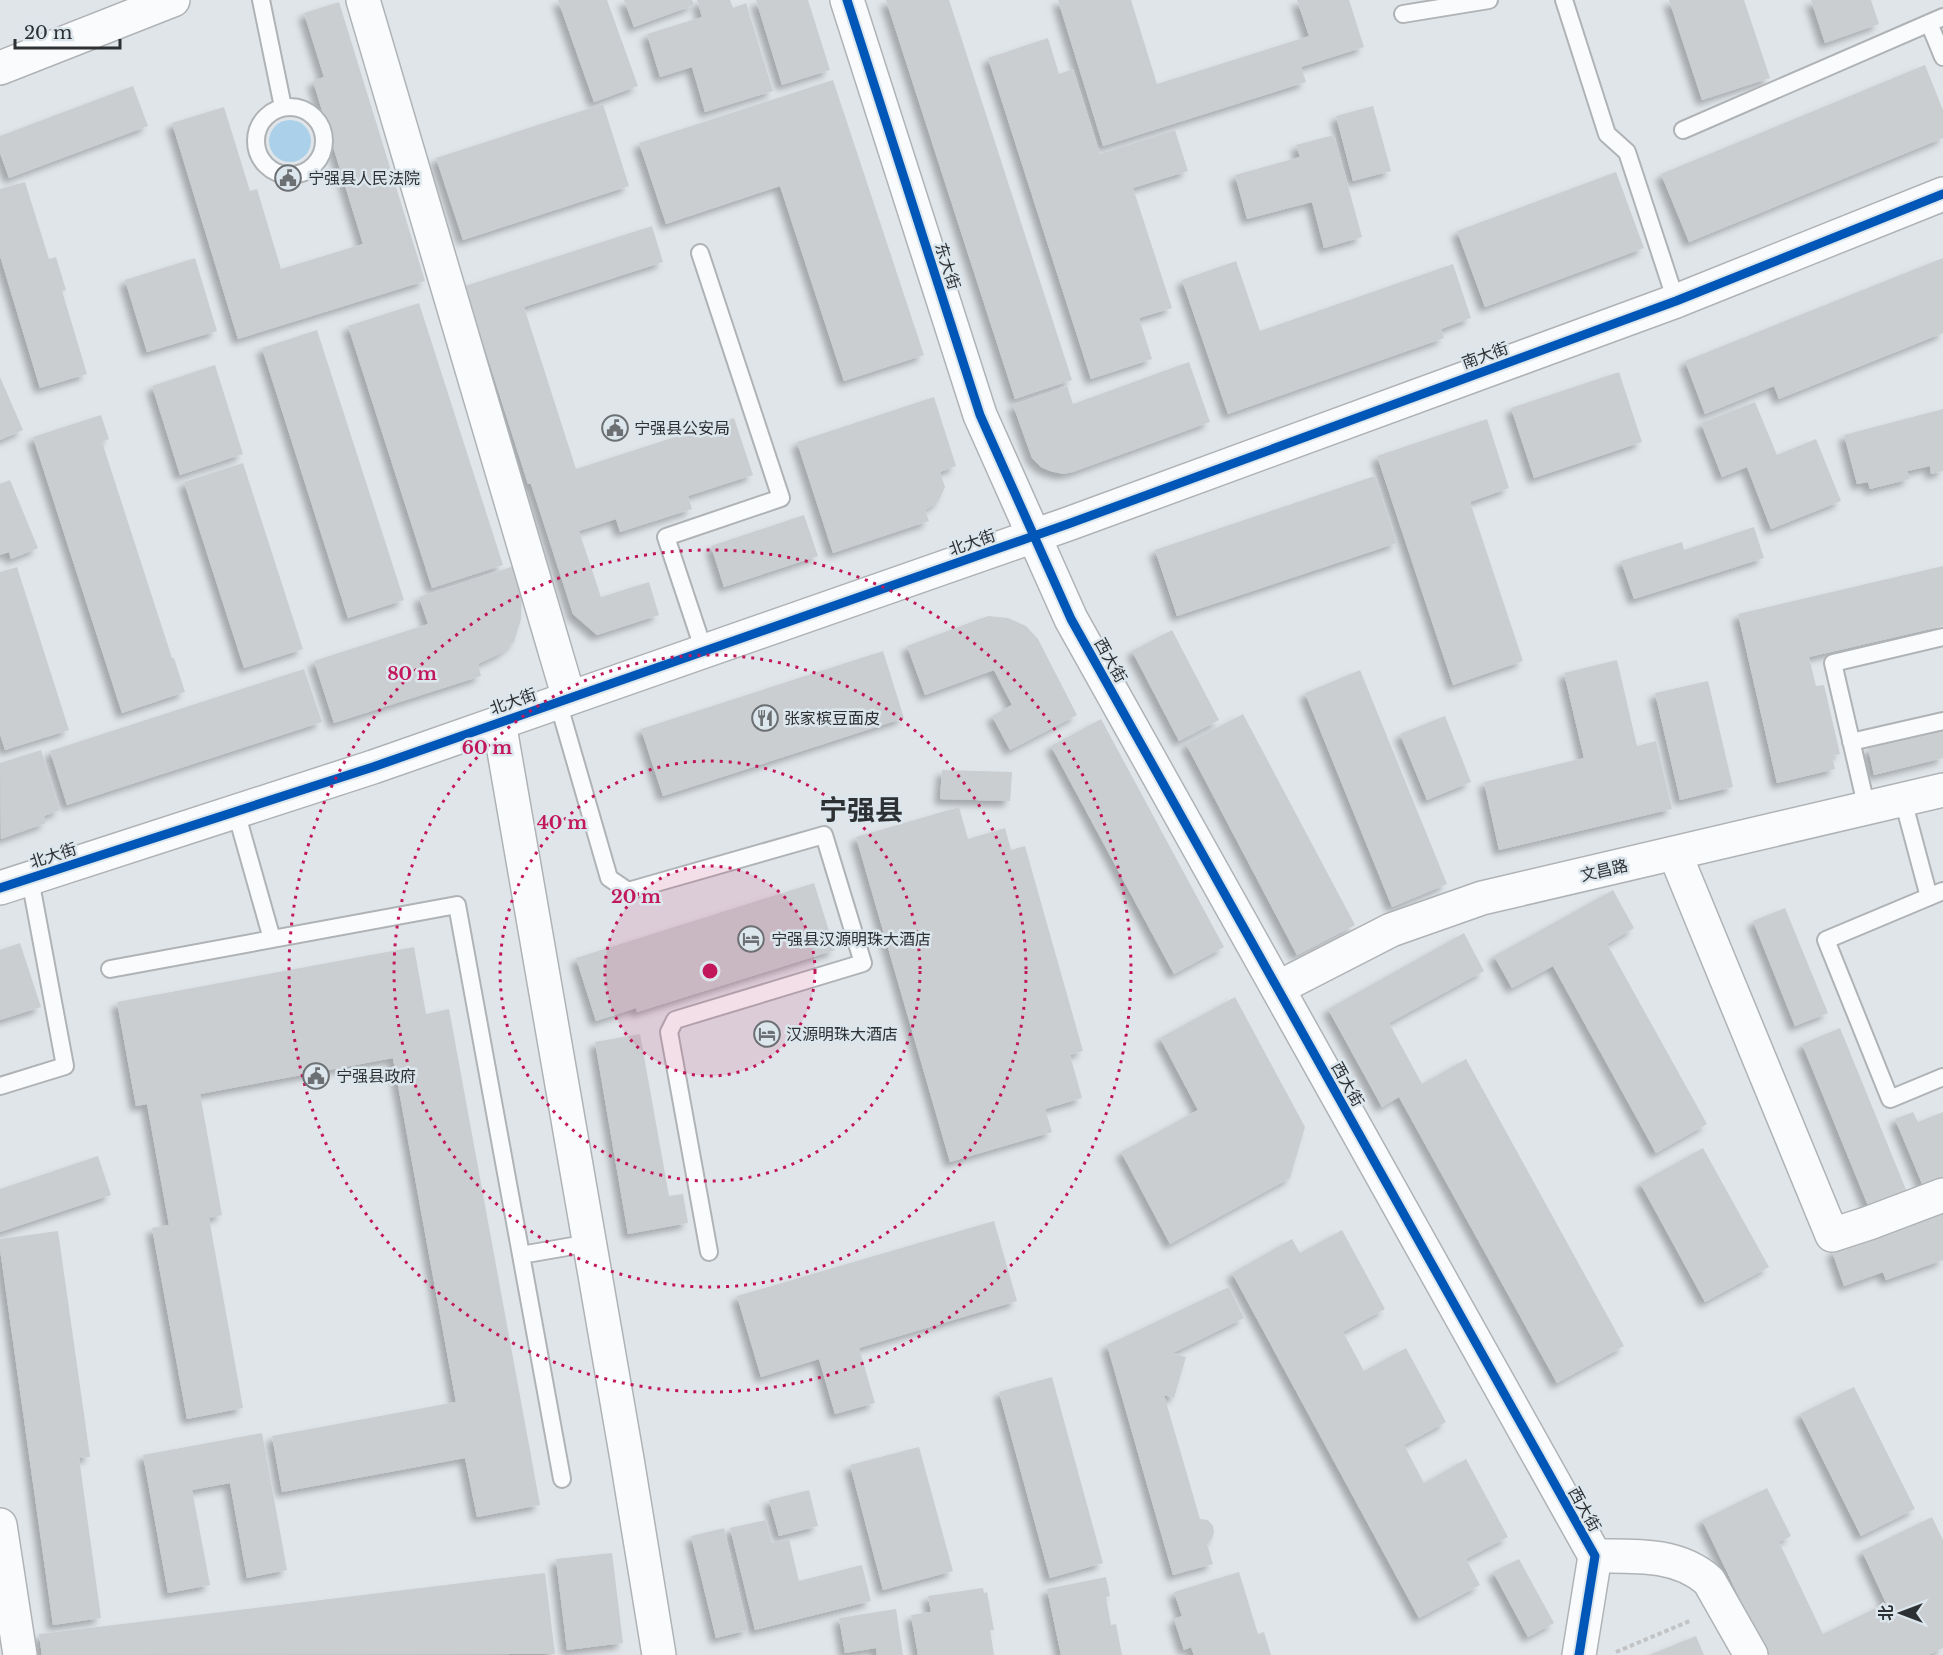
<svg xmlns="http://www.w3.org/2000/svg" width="1943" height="1655" font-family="'Libre Baskerville','Noto Sans SC',serif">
<defs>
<filter id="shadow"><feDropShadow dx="-5.5" dy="5.5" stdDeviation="3" flood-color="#0004"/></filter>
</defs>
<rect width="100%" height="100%" fill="#e0e5e9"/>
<path fill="#aad0ea" d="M269 141a21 21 0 1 1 42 0a21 21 0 1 1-42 0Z"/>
<path fill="#caced1" filter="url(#shadow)" d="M 558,0 L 607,0 L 638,86 L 594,102 Z
M 624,0 L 692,0 L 694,5 L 634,27 Z
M 697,0 L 730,0 L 733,8 L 746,3 L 773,91 L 705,112 L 692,67 L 660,77 L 647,34 L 702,17 Z
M 756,0 L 808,0 L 830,70 L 782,85 Z
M 886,0 L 949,0 L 1072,380 L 1015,399 Z
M 1058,0 L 1131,0 L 1157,84 L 1309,36 L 1297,0 L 1349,0 L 1364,47 L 1301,67 L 1306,82 L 1103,146 Z
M 1669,0 L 1744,0 L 1770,78 L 1702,100 Z
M 1811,0 L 1871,0 L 1879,24 L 1825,43 Z
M 339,2 L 425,281 L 238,339 L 172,123 L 224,107 L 250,191 L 257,189 L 281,269 L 363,244 L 313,81 L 324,77 L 304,13 Z
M 1048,38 L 1059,74 L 1073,69 L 1100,154 L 1175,130 L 1188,171 L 1133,188 L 1172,308 L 1139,318 L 1152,359 L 1091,379 L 988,58 Z
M 1925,65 L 1943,110 L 1943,138 L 1689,242 L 1661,174 Z
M 833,80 L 924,355 L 844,381 L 780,186 L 666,224 L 639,143 Z
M 133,86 L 148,126 L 9,178 L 0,153 L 0,136 Z
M 603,104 L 629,186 L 463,240 L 436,158 Z
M 1373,106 L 1391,171 L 1353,181 L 1336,116 Z
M 1334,135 L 1362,237 L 1324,248 L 1312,202 L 1247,219 L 1235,175 L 1300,157 L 1296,145 Z
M 1616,172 L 1644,248 L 1485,307 L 1457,231 Z
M 25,182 L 49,259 L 56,257 L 66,290 L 62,291 L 87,374 L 40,388 L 0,256 L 0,189 Z
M 652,226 L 663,262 L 524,307 L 576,469 L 734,418 L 753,475 L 688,496 L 692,509 L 620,532 L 616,519 L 579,531 L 601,597 L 649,582 L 659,615 L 597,635 L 573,614 L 531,484 L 528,484 L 465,286 Z
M 195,258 L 217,331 L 147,352 L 125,280 Z
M 1943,258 L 1943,333 L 1779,399 L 1774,386 L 1705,414 L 1685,361 Z
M 1236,261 L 1260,331 L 1453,264 L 1471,318 L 1441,329 L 1444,338 L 1228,414 L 1182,280 Z
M 419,303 L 503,565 L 432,588 L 348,326 Z
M 317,330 L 404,600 L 348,618 L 262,348 Z
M 1189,362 L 1210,422 L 1073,472 L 1063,474 L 1050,471 L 1041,467 L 1032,458 L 1013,405 L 1067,386 L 1073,404 Z
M 215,365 L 243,454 L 180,475 L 152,386 Z
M 1619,372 L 1642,442 L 1534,478 L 1511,408 Z
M 0,377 L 23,430 L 0,440 Z
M 934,397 L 956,466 L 940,472 L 945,487 L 938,502 L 925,510 L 929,521 L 833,553 L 797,442 Z
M 1755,402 L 1777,455 L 1816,439 L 1841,501 L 1771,529 L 1747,467 L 1722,477 L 1701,423 Z
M 1943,409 L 1943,471 L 1931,474 L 1930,466 L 1907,471 L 1910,479 L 1870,489 L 1868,482 L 1857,484 L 1844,435 Z
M 101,415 L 109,439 L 102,442 L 172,658 L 174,658 L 185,692 L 122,713 L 33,437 Z
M 1487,419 L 1509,488 L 1470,502 L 1523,661 L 1453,685 L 1377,456 Z
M 243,463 L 303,649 L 244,668 L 184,482 Z
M 1375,476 L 1397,543 L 1177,616 L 1155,550 Z
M 10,480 L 38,548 L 11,559 L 9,552 L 0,555 L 0,484 Z
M 804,515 L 818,556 L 724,587 L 711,546 Z
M 1754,527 L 1764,558 L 1634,599 L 1621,561 L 1682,542 L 1684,550 Z
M 514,566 L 522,591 L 521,619 L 514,642 L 501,653 L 478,664 L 481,676 L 334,723 L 314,661 L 428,624 L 419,597 Z
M 1943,566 L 1943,626 L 1809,657 L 1816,686 L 1824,685 L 1840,754 L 1832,756 L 1835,769 L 1777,783 L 1738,614 Z
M 17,567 L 69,730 L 5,750 L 0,734 L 0,572 Z
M 988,616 L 1008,618 L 1026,626 L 1038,639 L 1077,715 L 1010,750 L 992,716 L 1012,705 L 994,670 L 925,695 L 907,646 Z
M 1172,630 L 1219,720 L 1179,741 L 1132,651 Z
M 883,651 L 904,718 L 663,796 L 641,729 Z
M 1617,660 L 1637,746 L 1656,741 L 1672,809 L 1499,850 L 1484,782 L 1584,758 L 1564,673 Z
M 304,669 L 322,722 L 67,805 L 50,751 Z
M 1360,670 L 1447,884 L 1392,907 L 1305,693 Z
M 1708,681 L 1733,787 L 1680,800 L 1655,693 Z
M 1243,714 L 1355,925 L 1297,955 L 1186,744 Z
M 1445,716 L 1471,782 L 1427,800 L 1400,734 Z
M 1101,719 L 1224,947 L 1174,974 L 1051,746 Z
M 1943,730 L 1943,758 L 1874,775 L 1868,748 Z
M 41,750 L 60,810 L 44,816 L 46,823 L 1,839 L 0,763 Z
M 942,770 L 1012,772 L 1010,801 L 940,799 Z
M 959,807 L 968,839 L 1005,828 L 1011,850 L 1025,846 L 1083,1051 L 1070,1055 L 1082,1098 L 1045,1109 L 1052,1132 L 950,1162 L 856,837 Z
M 814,883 L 835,950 L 637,1012 L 636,1008 L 596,1021 L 576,958 Z
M 1613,890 L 1634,928 L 1607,944 L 1707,1124 L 1656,1153 L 1553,966 L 1512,988 L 1494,956 Z
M 1785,908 L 1828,1013 L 1795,1026 L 1753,921 Z
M 1464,933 L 1484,971 L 1389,1023 L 1422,1084 L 1466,1059 L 1624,1346 L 1557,1383 L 1399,1097 L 1382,1107 L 1328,1009 Z
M 20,943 L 41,1007 L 0,1020 L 0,950 Z
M 414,947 L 426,1014 L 449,1009 L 540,1505 L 477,1517 L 465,1458 L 282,1492 L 272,1436 L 456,1402 L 393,1058 L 200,1094 L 222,1215 L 209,1218 L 243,1408 L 187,1419 L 152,1228 L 169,1225 L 147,1104 L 136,1106 L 117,1002 Z
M 1235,997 L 1305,1127 L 1290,1178 L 1170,1244 L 1121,1152 L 1198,1110 L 1160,1038 Z
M 1840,1028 L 1907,1192 L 1869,1208 L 1802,1044 Z
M 640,1034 L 669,1196 L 683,1194 L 688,1223 L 628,1234 L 595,1042 Z
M 1913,1112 L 1918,1122 L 1943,1112 L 1943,1178 L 1923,1186 L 1895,1119 Z
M 1703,1148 L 1769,1267 L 1705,1302 L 1640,1183 Z
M 98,1156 L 111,1195 L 0,1232 L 0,1189 Z
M 1943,1211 L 1943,1260 L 1886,1280 L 1883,1272 L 1844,1286 L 1832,1251 Z
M 994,1221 L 1017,1301 L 859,1348 L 875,1403 L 835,1414 L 819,1359 L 761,1377 L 737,1296 Z
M 1342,1230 L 1385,1309 L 1343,1332 L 1364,1371 L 1406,1348 L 1446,1422 L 1404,1445 L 1424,1483 L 1466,1459 L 1508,1537 L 1466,1559 L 1480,1585 L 1419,1618 L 1232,1273 L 1292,1239 L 1300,1253 Z
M 58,1231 L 90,1457 L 79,1458 L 101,1618 L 53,1625 L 0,1249 L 0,1239 Z
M 1229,1287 L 1244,1318 L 1173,1353 L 1186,1357 L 1174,1398 L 1164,1395 L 1200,1519 L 1208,1520 L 1213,1526 L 1214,1532 L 1212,1539 L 1207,1544 L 1213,1564 L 1173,1575 L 1107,1345 Z
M 1052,1377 L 1103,1563 L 1050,1578 L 999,1392 Z
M 1854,1387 L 1915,1509 L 1861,1536 L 1800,1414 Z
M 262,1433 L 287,1570 L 247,1578 L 230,1483 L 192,1490 L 210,1585 L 168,1593 L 143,1455 Z
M 919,1447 L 953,1571 L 883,1590 L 850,1465 Z
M 1767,1488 L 1791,1536 L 1779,1542 L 1823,1634 L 1886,1603 L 1862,1551 L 1932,1517 L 1943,1540 L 1943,1648 L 1928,1655 L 1767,1655 L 1702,1520 Z
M 809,1490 L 818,1526 L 779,1536 L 769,1500 Z
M 766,1520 L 772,1543 L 789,1539 L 799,1581 L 862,1565 L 871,1601 L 755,1630 L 730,1528 Z
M 724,1528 L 748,1630 L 716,1638 L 691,1536 Z
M 612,1553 L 623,1643 L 567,1650 L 556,1559 Z
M 1519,1559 L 1554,1623 L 1528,1637 L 1493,1572 Z
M 1239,1572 L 1258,1634 L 1264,1632 L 1271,1655 L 1194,1655 L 1191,1647 L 1184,1650 L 1174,1619 L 1182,1616 L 1174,1592 Z
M 545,1573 L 555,1654 L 42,1655 L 39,1634 Z
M 1106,1577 L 1110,1596 L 1106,1597 L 1111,1625 L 1116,1624 L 1122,1655 L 1061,1655 L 1047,1589 Z
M 983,1588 L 984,1593 L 987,1592 L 994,1630 L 990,1630 L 994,1655 L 918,1655 L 911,1615 L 931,1612 L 928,1596 Z
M 896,1609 L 903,1655 L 877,1655 L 876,1648 L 845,1653 L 839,1618 Z
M 1696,1636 L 1704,1655 L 1649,1655 Z"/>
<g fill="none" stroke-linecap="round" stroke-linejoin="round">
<g stroke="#afb3b6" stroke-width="20">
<path id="service" d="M 261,0 L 283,107
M 1564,0 L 1607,134 L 1627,152 L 1676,301
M 1403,14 L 1489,0
M 1929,23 L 1943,57
M256 141a34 34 0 1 1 68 0a34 34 0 1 1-68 0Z
M 1683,130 L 1943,17
M 700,253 L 781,498 L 666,537 L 704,651
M 558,702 L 609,878 L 628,891 L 824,835 L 863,963 L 675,1020 L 669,1032 L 709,1252
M 1851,742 L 1943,721
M 1903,800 L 1929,897
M 1867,809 L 1833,663 L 1943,637
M 236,812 L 272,939
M 1943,891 L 1826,940 L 1890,1099 L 1943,1077
M 110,969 L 457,905 L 562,1479
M 0,1086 L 65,1066 L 30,879
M 521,1255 L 590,1243"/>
</g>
<g stroke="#afb3b6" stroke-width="36">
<path id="minor" d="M 363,0 L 569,698
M 499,722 L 627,1459 L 659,1655
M 1675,854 L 1832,1235 L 1869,1223 L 1943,1195
M 1278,988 L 1391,930 L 1482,898 L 1943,790
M 0,1525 L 20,1655
M 1579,1655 L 1595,1556"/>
</g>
<g stroke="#afb3b6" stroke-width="36">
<path id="tertiary" d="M 847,0 L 980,415 L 1071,619 L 1595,1556 C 1634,1556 1678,1553 1709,1581 L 1751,1655
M 0,68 L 173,0
M 0,888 L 373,767 L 1068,524 L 1676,301 L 1943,194"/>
</g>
<path stroke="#c2c3c4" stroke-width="4" stroke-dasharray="4.5 3" stroke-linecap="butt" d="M 1616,1652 L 1692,1620"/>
<use href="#service" stroke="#fafbfc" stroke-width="16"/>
<use href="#minor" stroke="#fafbfc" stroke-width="33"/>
<use href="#tertiary" stroke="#fafbfc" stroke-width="33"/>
<g stroke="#dce6ed" stroke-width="13">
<path id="cycleway" d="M 847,0 L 980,415 L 1071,619 L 1595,1556 L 1579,1655
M 0,888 L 373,767 L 1068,524 L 1676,301 L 1943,194"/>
</g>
<use href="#cycleway" stroke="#0057b8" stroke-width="9"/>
</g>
<circle cx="710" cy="971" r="105" fill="#c2185b" fill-opacity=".12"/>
<g fill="none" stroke="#c2185b" stroke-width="3" stroke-dasharray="3 6">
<circle cx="710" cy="971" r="105"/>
<circle cx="710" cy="971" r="210"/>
<circle cx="710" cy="971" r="316"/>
<circle cx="710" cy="971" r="421"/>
</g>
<defs>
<g id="civic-ring" transform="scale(1.35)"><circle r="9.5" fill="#dce6ed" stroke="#6c7073" stroke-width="1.5"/><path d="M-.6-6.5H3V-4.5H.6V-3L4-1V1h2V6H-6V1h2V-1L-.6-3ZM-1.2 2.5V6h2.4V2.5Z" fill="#6c7073"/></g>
<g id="restaurant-ring" transform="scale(1.35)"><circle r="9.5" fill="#dce6ed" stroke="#6c7073" stroke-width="1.5"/><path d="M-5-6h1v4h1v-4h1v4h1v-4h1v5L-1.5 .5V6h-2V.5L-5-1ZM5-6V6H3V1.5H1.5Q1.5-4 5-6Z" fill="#6c7073"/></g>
<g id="hotel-ring" transform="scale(1.35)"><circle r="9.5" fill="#dce6ed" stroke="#6c7073" stroke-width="1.5"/><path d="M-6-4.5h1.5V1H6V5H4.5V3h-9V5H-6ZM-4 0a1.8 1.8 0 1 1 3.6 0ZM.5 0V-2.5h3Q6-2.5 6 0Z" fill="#6c7073"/></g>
</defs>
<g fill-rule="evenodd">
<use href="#civic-ring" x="288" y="178"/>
<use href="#civic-ring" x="615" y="428"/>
<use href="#restaurant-ring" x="765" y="718"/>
<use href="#hotel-ring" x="751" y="939"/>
<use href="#hotel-ring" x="767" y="1034"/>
<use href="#civic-ring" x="316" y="1076"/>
</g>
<g text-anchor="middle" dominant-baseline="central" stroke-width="5" stroke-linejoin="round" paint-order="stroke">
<g font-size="16" fill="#2d3133" stroke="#dce6ed" text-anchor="start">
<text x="308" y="178">宁强县人民法院</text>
<text x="634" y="428">宁强县公安局</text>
<text x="784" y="718">张家槟豆面皮</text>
<text x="771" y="939">宁强县汉源明珠大酒店</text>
<text x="786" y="1034">汉源明珠大酒店</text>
<text x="336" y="1076">宁强县政府</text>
</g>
<g font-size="16" fill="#2d3133" stroke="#dce6ed">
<text transform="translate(948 266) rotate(72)">东大街</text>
<text transform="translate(1485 355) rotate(-20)">南大街</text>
<text transform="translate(972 542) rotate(-19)">北大街</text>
<text transform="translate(1111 660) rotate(61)">西大街</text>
<text transform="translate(513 701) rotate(-19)">北大街</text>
<text transform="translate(53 855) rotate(-18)">北大街</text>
<text transform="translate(1604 870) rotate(-13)">文昌路</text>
<text transform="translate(1348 1084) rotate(61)">西大街</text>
<text transform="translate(1585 1509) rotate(61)">西大街</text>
</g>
<g font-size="28" font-weight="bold" fill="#2d3133" stroke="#dce6ed">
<text x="861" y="810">宁强县</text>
</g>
</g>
<circle cx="710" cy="971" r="9" fill="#c2185b" stroke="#dce6ed" stroke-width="3"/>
<g font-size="18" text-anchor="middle" font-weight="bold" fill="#c2185b" stroke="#dce6ed" stroke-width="5" stroke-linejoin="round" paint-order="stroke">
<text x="412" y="680">80 m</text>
<text x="487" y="754">60 m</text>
<text x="562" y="829">40 m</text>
<text x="636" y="903">20 m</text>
</g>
<g transform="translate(1901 1613) rotate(270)" stroke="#dce6ed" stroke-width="4.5" paint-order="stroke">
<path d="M0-4.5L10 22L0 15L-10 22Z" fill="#2d3133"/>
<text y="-9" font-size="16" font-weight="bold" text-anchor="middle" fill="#2d3133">北</text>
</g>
<path d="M15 39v9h105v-9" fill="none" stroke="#2d3133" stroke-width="3"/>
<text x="24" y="39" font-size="18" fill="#2d3133" stroke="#dce6ed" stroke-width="4.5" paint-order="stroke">20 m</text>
</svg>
